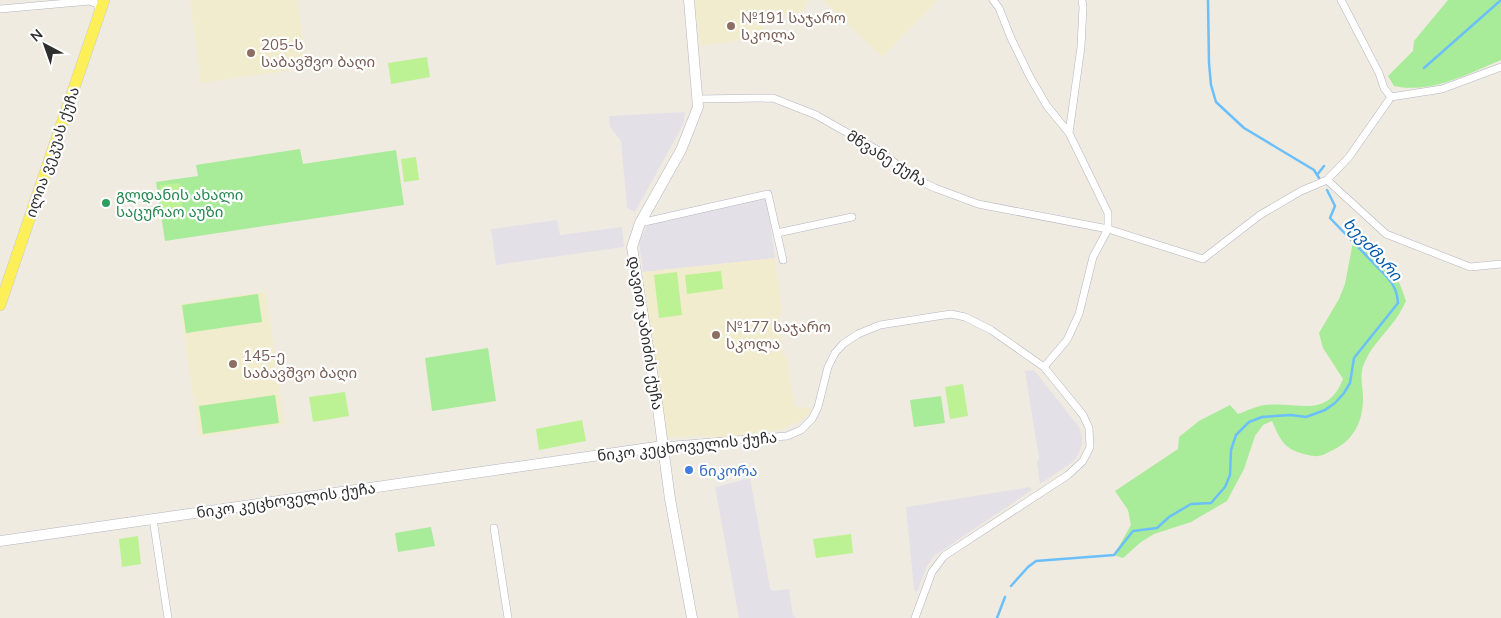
<svg xmlns="http://www.w3.org/2000/svg" width="1501" height="618" font-family="Mulish,'Noto Sans Georgian',sans-serif">
<rect width="100%" height="100%" fill="#f0ebe0"/>
<path fill="#e4e0e8" d="M 685,112 L 683,125 L 635,212 L 627,208 L 621,141 L 610,127 L 609,116 Z
M 764,197 L 767,200 L 775,258 L 643,272 L 639,242 L 648,224 Z
M 557,220 L 560,235 L 622,227 L 624,247 L 496,265 L 491,229 Z
M 1034,370 L 1079,427 L 1082,436 L 1082,444 L 1078,455 L 1073,462 L 1040,484 L 1037,463 L 1039,458 L 1025,371 Z
M 750,478 L 770,588 L 772,591 L 789,589 L 793,616 L 796,618 L 739,618 L 715,487 Z
M 1030,487 L 1032,490 L 934,556 L 927,566 L 917,592 L 914,590 L 906,507 Z"/>
<path fill="#f2ecce" d="M 190,0 L 297,0 L 307,68 L 201,83 Z
M 695,0 L 809,0 L 801,13 L 762,16 L 765,36 L 700,46 Z
M 823,0 L 938,0 L 882,57 Z
M 775,258 L 782,313 L 779,315 L 783,355 L 786,355 L 795,407 L 811,408 L 809,414 L 799,422 L 782,429 L 716,439 L 710,436 L 666,437 L 664,433 L 643,272 Z
M 266,291 L 285,424 L 199,437 L 180,304 Z"/>
<path fill="#a8eb98" d="M 1448,0 L 1501,0 L 1501,60 C 1467,74 1432,94 1394,86 L 1388,76 L 1413,51 L 1414,41 Z
M 300,149 L 303,164 L 396,150 L 404,205 L 165,241 L 156,182 L 198,176 L 196,165 Z
M 1353,242 C 1386,255 1396,269 1406,301 C 1402,309 1398,317 1392,324 C 1382,337 1370,348 1364,364 C 1359,375 1363,387 1363,398 C 1363,421 1354,440 1333,450 C 1323,455 1319,458 1308,455 C 1285,450 1281,442 1272,421 L 1263,425 L 1255,436 L 1244,469 L 1227,501 L 1191,522 L 1154,534 L 1141,542 L 1123,558 L 1114,555 L 1131,525 L 1128,510 L 1115,491 L 1178,449 L 1179,437 L 1199,421 L 1230,405 L 1238,414 C 1247,411 1256,406 1265,405 C 1298,401 1327,420 1343,379 L 1323,348 L 1319,333 L 1339,299 L 1345,284 Z
M 258,294 L 262,322 L 186,333 L 182,305 Z
M 488,348 L 496,401 L 432,411 L 425,358 Z
M 275,395 L 279,423 L 203,434 L 199,406 Z
M 941,396 L 945,423 L 914,427 L 910,400 Z
M 431,527 L 435,546 L 398,552 L 395,533 Z"/>
<path fill="#bcf293" d="M 427,57 L 430,77 L 391,84 L 388,63 Z
M 416,157 L 419,180 L 404,182 L 401,159 Z
M 180,183 L 183,213 L 162,215 L 160,185 Z
M 721,271 L 723,289 L 687,294 L 685,275 Z
M 677,272 L 682,315 L 659,318 L 654,275 Z
M 963,384 L 968,416 L 950,419 L 945,387 Z
M 345,392 L 349,416 L 313,422 L 309,397 Z
M 582,420 L 586,441 L 539,450 L 536,429 Z
M 851,534 L 853,553 L 816,558 L 813,539 Z
M 138,536 L 141,564 L 122,567 L 119,539 Z"/>
<g fill="none" stroke-linecap="round" stroke-linejoin="round">
<path stroke="#6bbffa" stroke-width="2.5" d="M 1208,0 L 1209,63 L 1211,85 L 1216,102 L 1244,128 L 1314,170 L 1319,178
M 1424,68 L 1501,0
M 1317,175 L 1324,166
M 1011,586 L 1028,567 L 1036,561 L 1114,555 L 1133,531 L 1157,528 L 1169,517 L 1191,504 L 1211,503 L 1225,487 L 1230,475 L 1231,450 L 1236,435 L 1249,422 L 1262,417 L 1275,416 L 1291,415 L 1306,417 L 1325,410 L 1335,403 L 1344,393 L 1350,383 L 1354,358 L 1398,303 C 1397,291 1394,285 1387,277 L 1330,218 L 1335,206 L 1327,190
M 997,618 L 1005,597"/>
<g stroke="#b3b4c2" stroke-width="8">
<path id="street" d="M 993,0 L 999,8 L 1011,38 L 1030,77 L 1047,106 L 1069,133 L 1108,213 L 1108,229 L 1093,257 L 1079,314 L 1067,340 L 1044,367
M 1341,0 L 1379,73 L 1384,88 L 1391,97
M 0,9 L 90,1 L 97,4 L 100,11
M 698,99 L 773,98 L 816,115 L 881,152 L 914,178 L 935,188 L 978,204 L 1108,229 L 1203,259 L 1260,215 L 1301,191 L 1327,180 L 1349,157 L 1391,97 L 1442,89 L 1501,67
M 1069,133 L 1081,47 L 1083,7 L 1082,0
M 1327,180 L 1386,234 L 1470,267 L 1501,264
M 640,223 L 768,194 L 783,260
M 777,233 L 852,217
M 663,446 L 787,436 L 801,430 L 812,419 L 818,407 L 828,367 L 835,353 L 843,344 L 858,334 L 880,325 L 951,314 L 965,317 L 991,330 L 1044,367 L 1083,415 L 1089,428 L 1090,447 L 1083,461 L 1068,475 L 944,556 L 932,572 L 915,618
M 153,519 L 168,618
M 494,528 L 508,618"/>
</g>
<g stroke="#b3b4c2" stroke-width="11">
<path id="secondary" d="M 689,0 L 698,107 L 681,150 L 640,223 L 632,247 L 658,409 L 670,499 L 692,618
M 0,541 L 663,446"/>
</g>
<g stroke="#cdcdcd" stroke-width="12">
<path id="primary" d="M 0,305 L 104,0"/>
</g>
<use href="#street" stroke="#fff" stroke-width="7"/>
<use href="#secondary" stroke="#fff" stroke-width="10"/>
<use href="#primary" stroke="#fdef57" stroke-width="11"/>
</g>
<g fill="#8d6e63" stroke="#fff" stroke-width="2">
<circle cx="731" cy="26" r="5"/>
<circle cx="251" cy="53" r="5"/>
<circle cx="716" cy="335" r="5"/>
<circle cx="233" cy="364" r="5"/>
</g>
<circle fill="#2e9e5b" stroke="#fff" stroke-width="2" cx="106" cy="203" r="5"/>
<circle fill="#3f7fe0" stroke="#fff" stroke-width="2" cx="689" cy="470" r="5"/>
<g text-anchor="middle" dominant-baseline="central" stroke-width="4.5" stroke-linejoin="round" paint-order="stroke">
<g font-size="15" fill="#785e54" stroke="#fff" text-anchor="start">
<text x="741" y="17">№191 საჯარო<tspan x="741" dy="17">სკოლა</tspan></text>
<text x="261" y="44">205-ს<tspan x="261" dy="17">საბავშვო ბაღი</tspan></text>
<text x="726" y="326">№177 საჯარო<tspan x="726" dy="17">სკოლა</tspan></text>
<text x="243" y="355">145-ე<tspan x="243" dy="17">საბავშვო ბაღი</tspan></text>
</g>
<g font-size="15" fill="#2e2e2e" stroke="#fff">
<text transform="translate(52 152) rotate(-71)">ილია ვეკუას ქუჩა</text>
<text transform="translate(887 158) rotate(32)">მწვანე ქუჩა</text>
<text transform="translate(646 333) rotate(81)">დავით ჯაბიძის ქუჩა</text>
<text transform="translate(687 446) rotate(-6)">ნიკო კეცხოველის ქუჩა</text>
<text transform="translate(286 500) rotate(-8)">ნიკო კეცხოველის ქუჩა</text>
</g>
<g font-size="15" fill="#27864d" stroke="#fff" text-anchor="start">
<text x="116" y="194">გლდანის ახალი<tspan x="116" dy="17">საცურაო აუზი</tspan></text>
</g>
<g font-size="15" fill="#366cbe" stroke="#fff" text-anchor="start">
<text x="699" y="470">ნიკორა</text>
</g>
<g font-size="16" font-style="italic" fill="#015aaf" stroke="#fff">
<text transform="translate(1373 249) rotate(48)">ხევძმარი</text>
</g>
</g>
<g transform="translate(45 45) rotate(319)" stroke="#ffffff" stroke-width="4" paint-order="stroke">
<path d="M0-4L9 19L0 12L-9 19Z" fill="#2e2e2e"/>
<text y="-8" font-size="14" font-weight="bold" text-anchor="middle" fill="#2e2e2e">N</text>
</g>
</svg>
